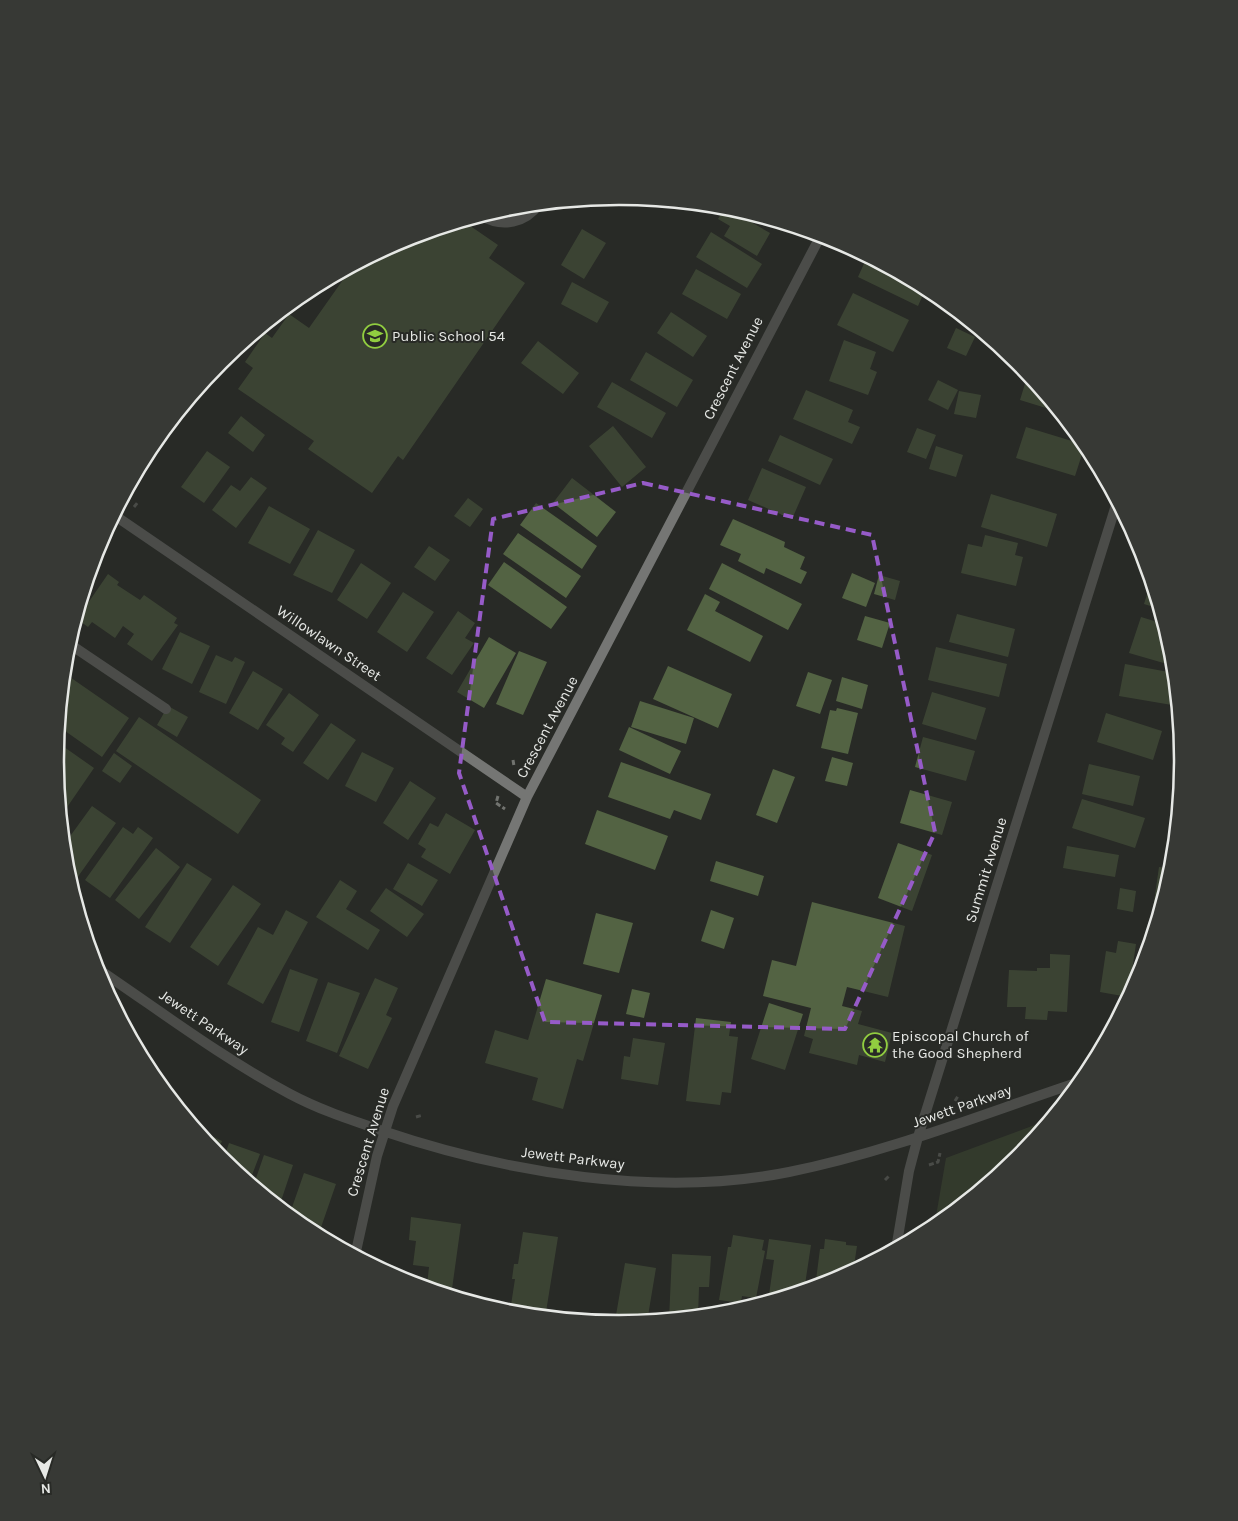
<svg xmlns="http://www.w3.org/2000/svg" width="1238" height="1521" font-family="Karla,sans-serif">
<rect width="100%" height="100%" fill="#282a26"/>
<path fill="#414e34" d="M 1051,1119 L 1018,1160 L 934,1228 L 946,1158 Z"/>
<path fill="#536343" d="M 725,207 L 770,233 L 757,256 L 724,236 L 730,226 L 718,219 Z
M 463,221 L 498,245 L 489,258 L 525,283 L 403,460 L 398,456 L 372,493 L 308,449 L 314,441 L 238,389 L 253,368 L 245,362 L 265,333 L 272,338 L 289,314 L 309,328 L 352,267 L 403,239 Z
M 582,229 L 606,243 L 584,279 L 561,265 Z
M 711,232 L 762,264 L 747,288 L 696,257 Z
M 867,257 L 926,288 L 918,306 L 858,277 Z
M 696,269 L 741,294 L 727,319 L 682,294 Z
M 572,282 L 609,302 L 597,323 L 561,304 Z
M 853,293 L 909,320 L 893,352 L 837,325 Z
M 671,312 L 707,336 L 693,357 L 657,333 Z
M 956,328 L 975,337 L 966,356 L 947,348 Z
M 844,340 L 876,352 L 870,369 L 877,372 L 868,395 L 829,381 Z
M 538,341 L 579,373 L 563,394 L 521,363 Z
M 646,352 L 693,380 L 677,407 L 630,380 Z
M 1028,374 L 1059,412 L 1020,400 Z
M 938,380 L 958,390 L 948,410 L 928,400 Z
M 612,382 L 666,413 L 652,438 L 597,407 Z
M 806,390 L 853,410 L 848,422 L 860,427 L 852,444 L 793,419 Z
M 959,391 L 981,395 L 976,418 L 954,414 Z
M 241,416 L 265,435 L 253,452 L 228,433 Z
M 613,426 L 646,467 L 622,487 L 589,446 Z
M 1026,427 L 1085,445 L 1075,476 L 1016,458 Z
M 917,428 L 936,435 L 926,459 L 907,452 Z
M 780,435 L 833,459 L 820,485 L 768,461 Z
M 936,446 L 963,455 L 956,477 L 929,469 Z
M 207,451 L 230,467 L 204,503 L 181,487 Z
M 762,468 L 806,487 L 792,519 L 748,500 Z
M 251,477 L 267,488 L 236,528 L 212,510 L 231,485 L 240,491 Z
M 572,478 L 616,512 L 597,537 L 553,503 Z
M 991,494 L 1057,514 L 1047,547 L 981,527 Z
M 468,498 L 483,509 L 470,527 L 454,516 Z
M 536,503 L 597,546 L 582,569 L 520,525 Z
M 269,506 L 310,529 L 290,564 L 248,543 Z
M 733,519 L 785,542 L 784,547 L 805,557 L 800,569 L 807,572 L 801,584 L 766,568 L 764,574 L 738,561 L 741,554 L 720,545 Z
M 318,530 L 355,550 L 332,593 L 293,575 Z
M 518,533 L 581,576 L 566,598 L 503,554 Z
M 985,535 L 1018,543 L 1015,555 L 1023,557 L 1016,586 L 961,573 L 968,544 L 982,547 Z
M 429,546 L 450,560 L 435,581 L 414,567 Z
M 504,562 L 567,607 L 551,629 L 488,585 Z
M 361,563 L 391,583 L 367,619 L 337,600 Z
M 722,563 L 802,604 L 788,630 L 709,589 Z
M 852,573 L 875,583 L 866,607 L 842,598 Z
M 108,574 L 119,582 L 117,585 L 140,600 L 144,595 L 177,618 L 174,623 L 178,625 L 152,661 L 127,644 L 134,634 L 123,626 L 115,638 L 92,622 L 88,627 L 77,619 Z
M 879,575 L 900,581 L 895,600 L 874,594 Z
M 1151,582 L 1154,589 L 1160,609 L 1144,604 Z
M 403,592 L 434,612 L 407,652 L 377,632 Z
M 705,594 L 720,602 L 715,611 L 763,636 L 750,662 L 687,630 Z
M 458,611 L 475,623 L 465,638 L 474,643 L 452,675 L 426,658 Z
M 957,614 L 1015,629 L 1008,657 L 949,642 Z
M 865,616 L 890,623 L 882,648 L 857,640 Z
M 1141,617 L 1164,624 L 1172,651 L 1174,666 L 1129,653 Z
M 180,632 L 210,646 L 192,684 L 162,669 Z
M 489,637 L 516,653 L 484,708 L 457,692 Z
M 936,647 L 1007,664 L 999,697 L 928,680 Z
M 519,651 L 547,662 L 523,715 L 496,704 Z
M 216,655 L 232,662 L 235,657 L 245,662 L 226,704 L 199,692 Z
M 1125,664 L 1174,673 L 1176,684 L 1172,705 L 1119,696 Z
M 668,666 L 732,694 L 718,728 L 653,699 Z
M 253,671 L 283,689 L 258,730 L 229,713 Z
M 808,672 L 832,680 L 820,714 L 796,706 Z
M 64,673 L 129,718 L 102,757 L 58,726 Z
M 842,677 L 868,685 L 862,709 L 836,701 Z
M 932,692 L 986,708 L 976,740 L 922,724 Z
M 289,693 L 319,715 L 293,752 L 281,744 L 285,738 L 266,725 Z
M 640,701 L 694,718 L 686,744 L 631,727 Z
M 168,706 L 188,717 L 177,737 L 157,725 Z
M 837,708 L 858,713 L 848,754 L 821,748 L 830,710 L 836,711 Z
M 1106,713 L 1162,731 L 1153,760 L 1097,742 Z
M 139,717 L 261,800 L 238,834 L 116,751 Z
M 331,723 L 356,740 L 328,780 L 303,763 Z
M 629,727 L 681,751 L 670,774 L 619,750 Z
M 923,737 L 975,751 L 966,781 L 915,767 Z
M 57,742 L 94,768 L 61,816 L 55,760 Z
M 362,752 L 394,768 L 376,802 L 345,786 Z
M 114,753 L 132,766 L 120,783 L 102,771 Z
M 832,757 L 853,763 L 847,786 L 825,781 Z
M 621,762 L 711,794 L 701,820 L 674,810 L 670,819 L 608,797 Z
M 1089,764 L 1140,776 L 1133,806 L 1082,794 Z
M 773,769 L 795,777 L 777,823 L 756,815 Z
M 410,781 L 436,798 L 408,840 L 383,823 Z
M 910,790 L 952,802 L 942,835 L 900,823 Z
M 1082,799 L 1145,818 L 1135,848 L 1072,828 Z
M 92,806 L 116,823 L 77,878 L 66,870 L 63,846 Z
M 597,810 L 668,836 L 655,870 L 585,844 Z
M 446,813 L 475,830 L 450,874 L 421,857 L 426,849 L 418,844 L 430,823 L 438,827 Z
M 123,827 L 133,834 L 138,827 L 153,838 L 110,898 L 85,880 Z
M 898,843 L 932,855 L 912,911 L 878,898 Z
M 1067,846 L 1119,855 L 1115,877 L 1063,868 Z
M 156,848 L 180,867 L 139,919 L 115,900 Z
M 716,861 L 764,876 L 758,896 L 710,881 Z
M 187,863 L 212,879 L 170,943 L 145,927 Z
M 408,863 L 438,880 L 422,906 L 393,889 Z
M 1159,867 L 1172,869 L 1158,917 L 1152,916 Z
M 340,880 L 357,891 L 346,909 L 380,930 L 368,950 L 316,917 Z
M 233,885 L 261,904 L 218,966 L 190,947 Z
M 386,888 L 424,914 L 407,937 L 370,911 Z
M 1120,888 L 1136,891 L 1133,912 L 1117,909 Z
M 812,902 L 905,926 L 888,997 L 847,987 L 842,1006 L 862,1011 L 858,1024 L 892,1033 L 885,1062 L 859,1055 L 857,1065 L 809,1053 L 813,1039 L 804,1036 L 811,1008 L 763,996 L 772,960 L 796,966 Z
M 286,910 L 308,922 L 263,1004 L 227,984 L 258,927 L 273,935 Z
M 711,910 L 734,918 L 724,949 L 701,941 Z
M 596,913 L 633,923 L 619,973 L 583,964 Z
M 1118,941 L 1136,944 L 1128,997 L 1100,992 L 1106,951 L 1116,953 Z
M 1050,954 L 1070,955 L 1067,1012 L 1048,1011 L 1047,1020 L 1025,1019 L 1026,1007 L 1007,1007 L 1009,970 L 1037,971 L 1037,968 L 1050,968 Z
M 290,969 L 318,979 L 299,1032 L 271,1022 Z
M 375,978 L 398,988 L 386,1015 L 392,1018 L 368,1069 L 339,1056 Z
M 546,979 L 602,995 L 583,1061 L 577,1059 L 563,1109 L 532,1100 L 538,1078 L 485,1063 L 495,1030 L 528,1040 Z
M 328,982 L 360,993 L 337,1053 L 306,1041 Z
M 632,989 L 650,993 L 644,1018 L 626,1014 Z
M 769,1003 L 803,1014 L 785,1070 L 751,1059 Z
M 696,1018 L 731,1022 L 729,1036 L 738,1037 L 731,1093 L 722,1092 L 720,1105 L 686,1101 Z
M 633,1038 L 665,1043 L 658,1085 L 621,1079 L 624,1056 L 630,1057 Z
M 195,1128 L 222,1141 L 216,1154 Z
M 229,1143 L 260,1154 L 249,1183 L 223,1161 Z
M 264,1155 L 293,1165 L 279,1207 L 253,1187 Z
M 304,1173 L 336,1184 L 318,1236 L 289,1216 Z
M 411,1217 L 461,1224 L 452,1289 L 427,1286 L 429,1267 L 413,1265 L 416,1241 L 409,1240 Z
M 523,1232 L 558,1237 L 546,1312 L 542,1311 L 541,1317 L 513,1314 L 514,1306 L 511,1305 L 515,1279 L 512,1279 L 514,1264 L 518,1264 Z
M 733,1235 L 764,1240 L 762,1250 L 765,1251 L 756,1298 L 742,1296 L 741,1303 L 719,1300 L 728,1247 L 731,1247 Z
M 769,1239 L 811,1245 L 804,1291 L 768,1302 L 774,1260 L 766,1259 Z
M 825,1239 L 846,1242 L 846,1245 L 857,1246 L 853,1272 L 835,1282 L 815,1288 L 820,1249 L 824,1249 Z
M 672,1254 L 711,1256 L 709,1287 L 699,1287 L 698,1317 L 669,1320 Z
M 625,1263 L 656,1268 L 647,1322 L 629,1324 L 615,1321 Z"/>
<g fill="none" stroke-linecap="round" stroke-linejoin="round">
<path stroke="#71736f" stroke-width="3" stroke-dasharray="5 2.5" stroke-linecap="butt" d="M 134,507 L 138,502
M 513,760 L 514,766
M 498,796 L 496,803 L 505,809
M 955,1101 L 958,1096
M 416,1117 L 423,1115
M 929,1165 L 938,1162 L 940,1153
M 885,1180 L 889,1176"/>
<path stroke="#757674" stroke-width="10" d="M 482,216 C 502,228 526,223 539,204
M 68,643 L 166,709"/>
<path stroke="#757674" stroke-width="10" d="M 114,515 L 527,797
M 95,967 C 159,1010 222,1058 290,1094 C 320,1110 351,1120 383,1131 C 507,1173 659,1198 789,1172 C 889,1152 985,1113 1082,1081
M 896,1249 L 909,1171 L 918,1137 L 1117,502
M 355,1256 L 377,1156 L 393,1106 L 527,797 L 821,235"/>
</g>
<path d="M0 0H1238V1521H0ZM 643,483 L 872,535 L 935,832 L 845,1029 L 545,1022 L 459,773 L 493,519 Z" fill="#282a26" fill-opacity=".55" fill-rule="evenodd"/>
<path fill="none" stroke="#965bc8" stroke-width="4" stroke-dasharray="10 6" stroke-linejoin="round" d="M 643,483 L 872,535 L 935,832 L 845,1029 L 545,1022 L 459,773 L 493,519 Z"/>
<defs>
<g id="school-ring" transform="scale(1.25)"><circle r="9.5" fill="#282a26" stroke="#91cd40" stroke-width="1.5"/><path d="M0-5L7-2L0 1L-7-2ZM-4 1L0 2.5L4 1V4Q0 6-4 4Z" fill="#91cd40"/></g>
<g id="temple-ring" transform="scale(1.25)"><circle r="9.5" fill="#282a26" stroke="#91cd40" stroke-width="1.5"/><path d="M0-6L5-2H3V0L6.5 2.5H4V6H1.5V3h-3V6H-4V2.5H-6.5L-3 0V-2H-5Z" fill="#91cd40"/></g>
</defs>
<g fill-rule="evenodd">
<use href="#school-ring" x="375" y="336"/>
<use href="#temple-ring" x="875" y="1045"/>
</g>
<g text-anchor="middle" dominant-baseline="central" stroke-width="4" stroke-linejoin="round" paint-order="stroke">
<g font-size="15" fill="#e6e8e5" stroke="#282a26" text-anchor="start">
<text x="392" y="336">Public School 54</text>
<text x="892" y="1036">Episcopal Church of<tspan x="892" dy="17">the Good Shepherd</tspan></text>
</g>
<g font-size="15" fill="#e6e8e5" stroke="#282a26">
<text transform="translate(733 368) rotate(-63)">Crescent Avenue</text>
<text transform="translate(329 643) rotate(34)">Willowlawn Street</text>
<text transform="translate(547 727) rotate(-62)">Crescent Avenue</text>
<text transform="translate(986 870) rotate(-73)">Summit Avenue</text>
<text transform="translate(204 1022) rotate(34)">Jewett Parkway</text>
<text transform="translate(962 1106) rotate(-19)">Jewett Parkway</text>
<text transform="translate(368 1142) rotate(-73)">Crescent Avenue</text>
<text transform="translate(573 1158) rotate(7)">Jewett Parkway</text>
</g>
</g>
<path d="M0 0H1238V1521H0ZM64 760a555 555 0 1 1 1110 0a555 555 0 1 1-1110 0Z" fill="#373935" fill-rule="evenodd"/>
<path fill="none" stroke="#e6e8e5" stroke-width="2.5" d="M64 760a555 555 0 1 1 1110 0a555 555 0 1 1-1110 0Z"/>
<g transform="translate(45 1476) rotate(176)" stroke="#282a26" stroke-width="4" paint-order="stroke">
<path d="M0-4L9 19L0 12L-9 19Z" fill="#e6e8e5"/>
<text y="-8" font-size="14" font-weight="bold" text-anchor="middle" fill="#e6e8e5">N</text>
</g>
</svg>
